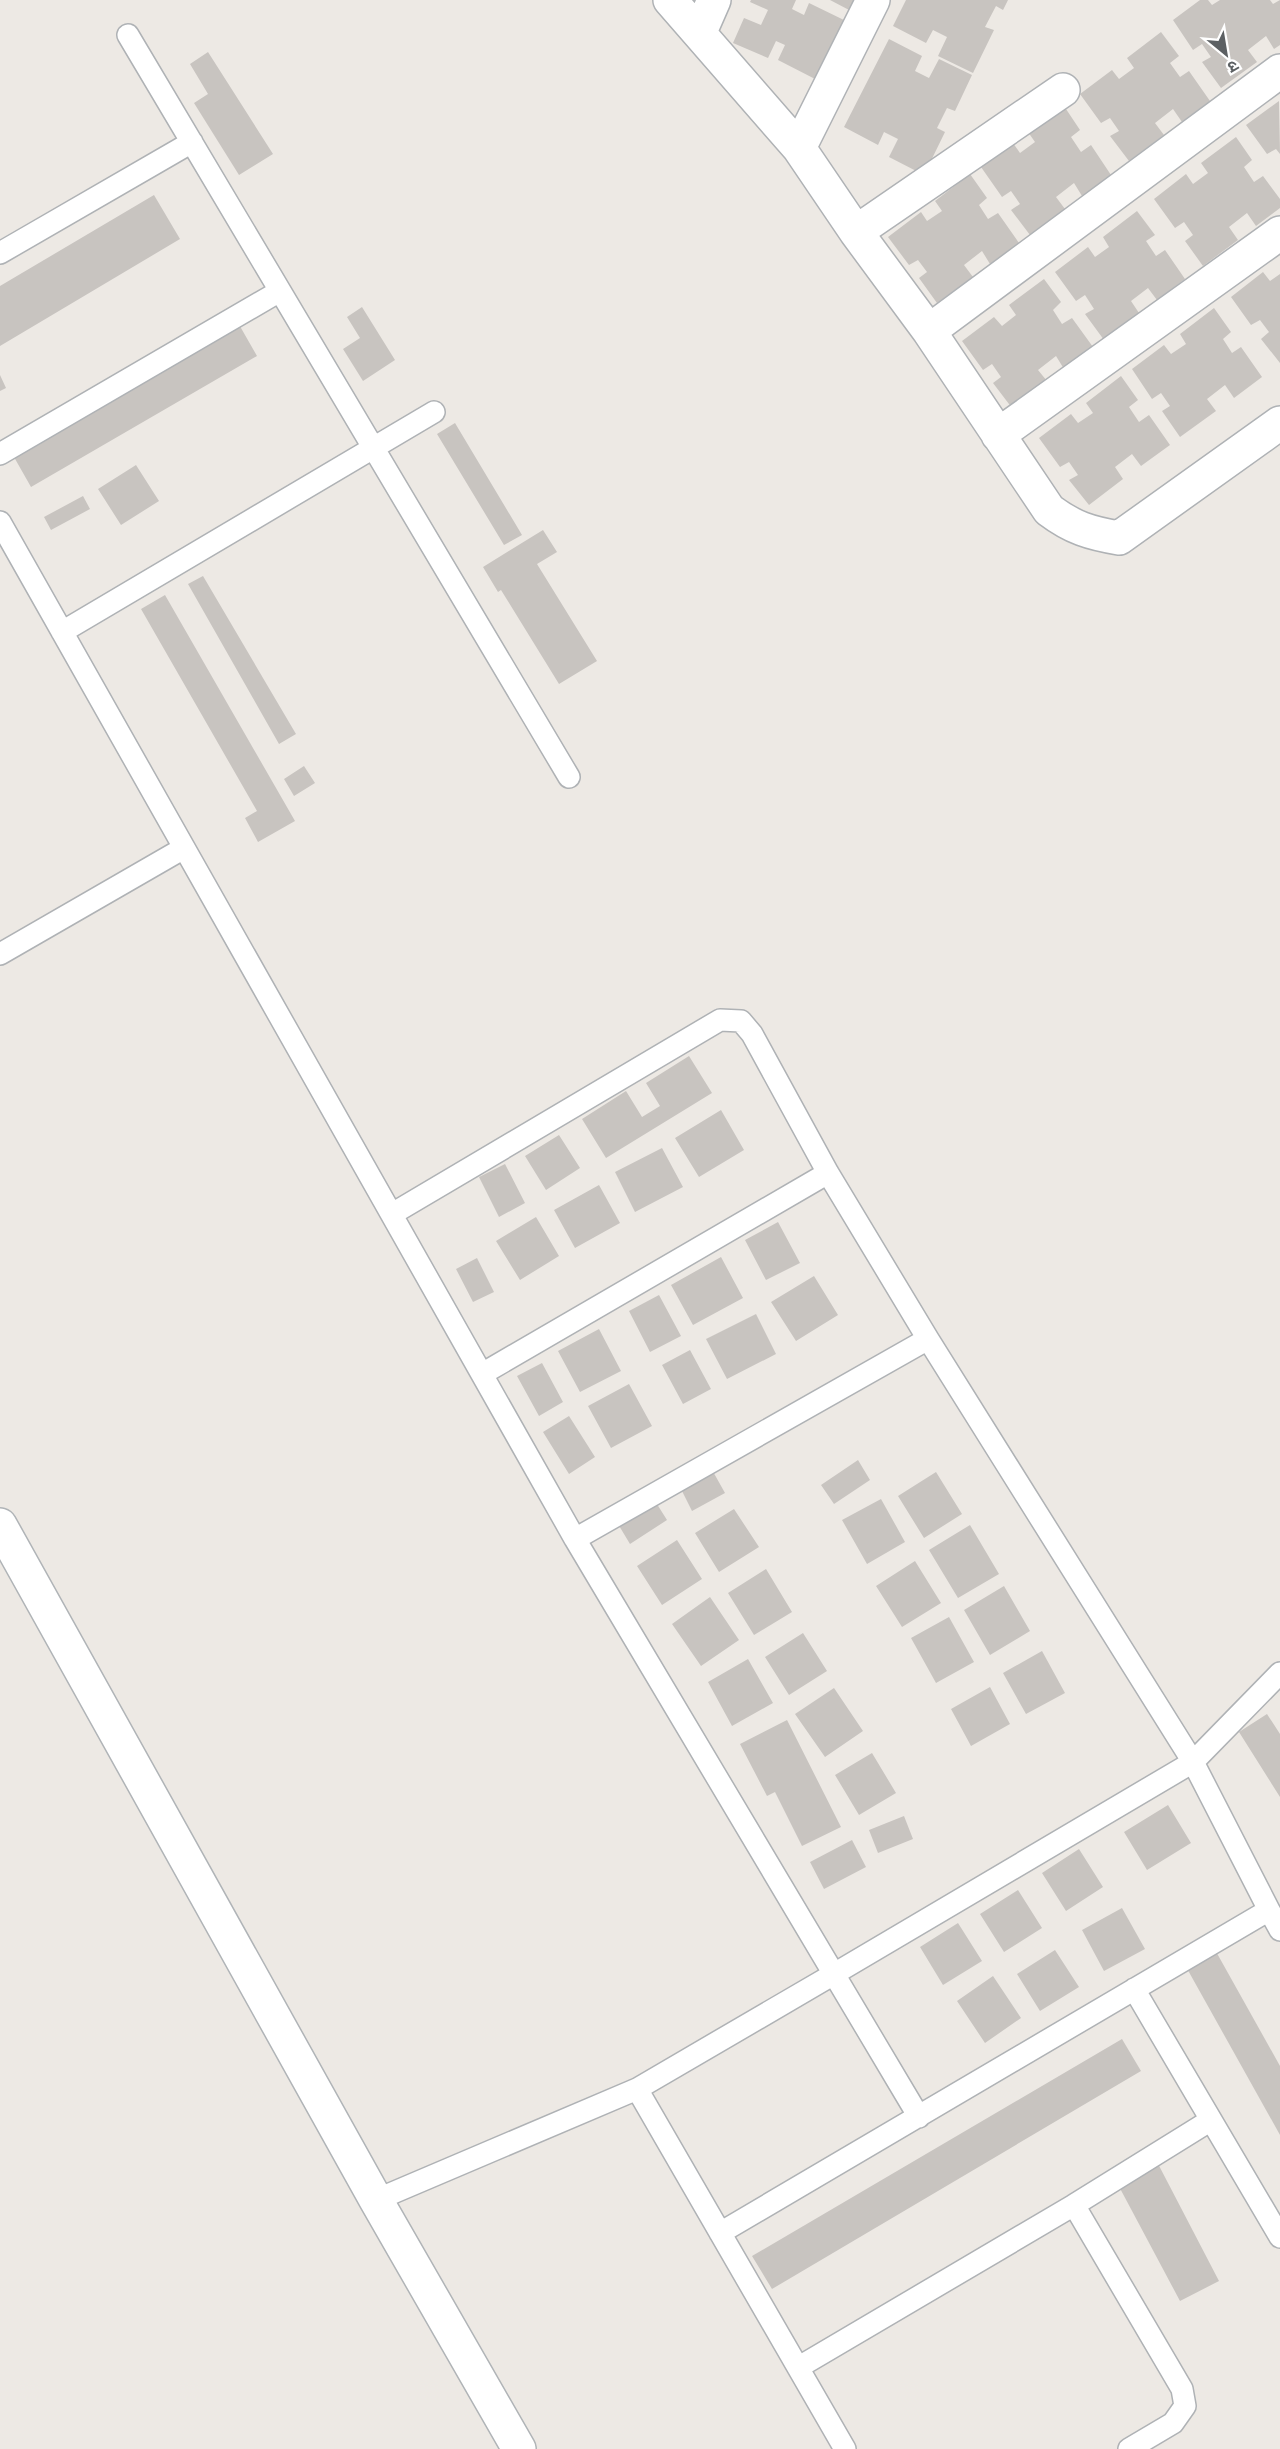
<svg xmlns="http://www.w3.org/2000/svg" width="1280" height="2449" font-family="'Archivo Narrow','Noto Sans Devanagari',sans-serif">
<rect width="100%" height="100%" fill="#ede9e4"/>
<path fill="#c8c4c0" d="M 751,0 L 796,0 L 792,9 L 804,15 L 809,3 L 846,21 L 817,80 L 778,60 L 785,45 L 776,41 L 768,58 L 733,43 L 744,18 L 761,25 L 768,10 L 750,2 Z
M 830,0 L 856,0 L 851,11 Z
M 906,0 L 1008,0 L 1003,10 L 996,6 L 985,27 L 994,30 L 973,73 L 938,56 L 947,37 L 933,30 L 926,43 L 893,26 Z
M 1200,0 L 1208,0 L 1212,5 L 1220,0 L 1270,0 L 1273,4 L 1280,0 L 1280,45 L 1274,49 L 1266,36 L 1248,50 L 1257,62 L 1221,88 L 1202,62 L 1211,57 L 1202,44 L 1193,50 L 1173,20 Z
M 1161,32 L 1179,56 L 1170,63 L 1180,77 L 1189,71 L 1210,101 L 1182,122 L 1173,109 L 1155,123 L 1164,135 L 1129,161 L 1110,136 L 1119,131 L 1110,118 L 1101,123 L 1080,94 L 1112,70 L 1119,79 L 1134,68 L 1127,58 Z
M 889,39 L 922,56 L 915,71 L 929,78 L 939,59 L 972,75 L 955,111 L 947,108 L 937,128 L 945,132 L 924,175 L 889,157 L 898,139 L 884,132 L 878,145 L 844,127 Z
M 208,52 L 273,154 L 239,175 L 194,103 L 208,94 L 190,64 Z
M 1279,101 L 1280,154 L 1276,149 L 1267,154 L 1246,125 Z
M 1064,106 L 1080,130 L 1071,137 L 1081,152 L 1091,145 L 1111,175 L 1082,196 L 1074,183 L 1056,197 L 1065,209 L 1030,235 L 1011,210 L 1020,204 L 1011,191 L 1002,197 L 981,167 L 1013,143 L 1020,153 L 1035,142 L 1028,132 Z
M 1236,137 L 1252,160 L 1244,167 L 1254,182 L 1263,176 L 1280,199 L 1280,208 L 1256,226 L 1247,213 L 1229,227 L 1238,240 L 1203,266 L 1185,241 L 1193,235 L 1184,222 L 1175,228 L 1154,199 L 1186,174 L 1193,184 L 1208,173 L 1201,163 Z
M 970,174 L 987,198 L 979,205 L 988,219 L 998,213 L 1019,243 L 990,264 L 982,251 L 964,265 L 973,277 L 937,303 L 919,278 L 927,272 L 918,260 L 909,265 L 888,237 L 921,212 L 927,221 L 942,211 L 935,201 Z
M 154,195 L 180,239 L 0,346 L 0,286 Z
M 1137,211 L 1155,235 L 1146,241 L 1156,256 L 1165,250 L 1185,279 L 1157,300 L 1148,288 L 1131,301 L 1139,313 L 1104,340 L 1085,314 L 1094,309 L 1085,295 L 1076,301 L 1055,272 L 1088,247 L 1095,257 L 1109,247 L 1103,237 Z
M 1263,272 L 1270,281 L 1280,274 L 1280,363 L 1261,339 L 1269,332 L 1260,320 L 1251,325 L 1231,297 Z
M 1044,279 L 1061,302 L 1053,310 L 1062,324 L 1072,318 L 1093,347 L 1064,369 L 1056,356 L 1038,370 L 1047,381 L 1012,408 L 993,383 L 1001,377 L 992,364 L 983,370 L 962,341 L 994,317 L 1002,326 L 1016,315 L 1009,305 Z
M 362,307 L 395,360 L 363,381 L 343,349 L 360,338 L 347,317 Z
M 1214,308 L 1231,332 L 1223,339 L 1232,353 L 1241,347 L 1262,377 L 1234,398 L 1225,385 L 1207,399 L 1216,411 L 1180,437 L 1162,411 L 1170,406 L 1161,393 L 1152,399 L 1132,369 L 1164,345 L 1171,354 L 1186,344 L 1180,334 Z
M 237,321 L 257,356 L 31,487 L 10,450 Z
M 0,375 L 6,388 L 0,391 Z
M 1121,376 L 1138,400 L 1129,407 L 1139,422 L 1149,415 L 1170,445 L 1141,466 L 1132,454 L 1115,467 L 1123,479 L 1089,505 L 1069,480 L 1078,475 L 1069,462 L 1060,467 L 1039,438 L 1071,414 L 1078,423 L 1093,413 L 1086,403 Z
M 455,423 L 522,535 L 504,545 L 437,434 Z
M 136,465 L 159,501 L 121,525 L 98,489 Z
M 83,496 L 90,509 L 51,530 L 44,517 Z
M 543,530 L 557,552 L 537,564 L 597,661 L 559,684 L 501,590 L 498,592 L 483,567 Z
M 203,576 L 296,734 L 279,744 L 188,584 Z
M 165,595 L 295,821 L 258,842 L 245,818 L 257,811 L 141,609 Z
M 304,766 L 315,783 L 294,796 L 284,779 Z
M 689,1056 L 712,1093 L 606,1158 L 582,1119 L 626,1091 L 642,1117 L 660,1106 L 646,1083 Z
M 721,1110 L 744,1150 L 699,1177 L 675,1138 Z
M 559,1135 L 580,1168 L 546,1190 L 525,1156 Z
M 662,1148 L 683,1187 L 635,1212 L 615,1172 Z
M 505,1164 L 525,1203 L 499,1217 L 479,1177 Z
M 599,1185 L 620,1223 L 575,1248 L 554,1210 Z
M 536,1217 L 559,1256 L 520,1280 L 496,1241 Z
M 778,1222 L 800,1263 L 766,1280 L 745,1240 Z
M 721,1257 L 743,1298 L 693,1325 L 671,1285 Z
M 477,1258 L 494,1292 L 473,1302 L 456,1269 Z
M 814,1276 L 838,1315 L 796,1341 L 771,1302 Z
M 659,1295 L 681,1336 L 650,1352 L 629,1311 Z
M 756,1314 L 776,1354 L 727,1379 L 706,1339 Z
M 599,1329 L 621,1371 L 580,1392 L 558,1351 Z
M 690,1350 L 711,1389 L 683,1404 L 662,1365 Z
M 542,1363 L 563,1402 L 539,1416 L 517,1376 Z
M 629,1384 L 652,1426 L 611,1448 L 588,1406 Z
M 569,1416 L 595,1457 L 569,1474 L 543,1432 Z
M 858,1460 L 870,1480 L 834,1504 L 821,1485 Z
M 711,1468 L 725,1493 L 692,1511 L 679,1485 Z
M 936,1472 L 962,1514 L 924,1538 L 898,1496 Z
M 881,1499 L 905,1542 L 867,1564 L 842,1520 Z
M 655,1501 L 667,1520 L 630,1544 L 618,1524 Z
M 734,1509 L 759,1547 L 719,1572 L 695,1533 Z
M 970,1525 L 999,1574 L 958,1598 L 929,1550 Z
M 677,1540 L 702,1579 L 662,1605 L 637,1566 Z
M 915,1561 L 941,1603 L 902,1627 L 876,1586 Z
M 766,1569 L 792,1612 L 754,1635 L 728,1593 Z
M 1004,1586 L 1030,1631 L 990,1655 L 964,1610 Z
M 710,1597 L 739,1640 L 701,1666 L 672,1624 Z
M 949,1617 L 974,1662 L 936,1683 L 911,1638 Z
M 803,1633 L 827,1671 L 789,1695 L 765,1657 Z
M 1042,1651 L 1065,1693 L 1026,1714 L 1003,1673 Z
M 748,1659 L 773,1703 L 732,1726 L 708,1682 Z
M 990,1687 L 1010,1724 L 971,1746 L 951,1709 Z
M 834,1688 L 863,1731 L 825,1757 L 795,1714 Z
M 1267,1714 L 1280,1734 L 1280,1797 L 1239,1732 Z
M 787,1720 L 841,1827 L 802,1846 L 775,1792 L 767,1796 L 740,1744 Z
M 872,1753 L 896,1793 L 859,1815 L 835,1775 Z
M 1168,1805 L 1191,1843 L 1147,1870 L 1124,1832 Z
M 904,1816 L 913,1839 L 878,1853 L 869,1830 Z
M 852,1840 L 866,1867 L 824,1889 L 810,1862 Z
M 1079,1849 L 1103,1887 L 1066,1911 L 1042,1873 Z
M 1018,1890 L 1042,1928 L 1004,1952 L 980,1914 Z
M 1122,1908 L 1145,1949 L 1104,1971 L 1082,1930 Z
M 958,1923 L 982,1961 L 943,1985 L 920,1947 Z
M 1214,1948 L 1280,2066 L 1280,2135 L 1185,1965 Z
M 1055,1950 L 1079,1987 L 1040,2011 L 1017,1974 Z
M 993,1976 L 1021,2018 L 985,2043 L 957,2001 Z
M 1122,2039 L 1141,2071 L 772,2289 L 752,2256 Z
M 1155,2158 L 1219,2281 L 1180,2301 L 1115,2179 Z"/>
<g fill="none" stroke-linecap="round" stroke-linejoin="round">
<g stroke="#afb2b5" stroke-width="24">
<path id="service" d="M 128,35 L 569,777
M 0,253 L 192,142
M 0,454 L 280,291
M 0,522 L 575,1539 L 919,2117
M 62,632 L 434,412
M 0,954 L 184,848
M 392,1214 L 720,1020 L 741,1021 L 752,1034 L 828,1173 L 928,1339 L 1193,1762 L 1269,1910
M 482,1374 L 828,1173
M 575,1539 L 928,1339
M 1134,1989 L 1280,2237
M 637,2089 L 845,2449
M 376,2200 L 637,2089 L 834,1974 L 1193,1762 L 1280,1673
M 1074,2205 L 1211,2120
M 720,2233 L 1269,1910 L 1280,1930
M 799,2367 L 1074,2205 L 1182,2389 L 1185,2406 L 1173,2423 L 1129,2449"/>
</g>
<g stroke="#afb2b5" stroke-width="36">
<path id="minor" d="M 670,0 L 799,148 L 856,232 L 929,331 L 1049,510 C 1073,528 1090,533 1119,538 L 1280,423
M 700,32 L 714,0
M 799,148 L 873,0
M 856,232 L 1063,90
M 929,331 L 1280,71
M 998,435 L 1280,233"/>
</g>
<g stroke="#b0b4b7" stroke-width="36">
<path id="secondary" d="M 0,1525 L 376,2200 L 519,2449"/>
</g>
<use href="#service" stroke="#fff" stroke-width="21"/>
<use href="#minor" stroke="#fff" stroke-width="33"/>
<use href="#secondary" stroke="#fff" stroke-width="33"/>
</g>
<g transform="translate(1226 54) rotate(150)" stroke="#ffffff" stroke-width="4.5" paint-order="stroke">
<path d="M0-4.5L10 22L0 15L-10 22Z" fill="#5c6063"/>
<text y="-9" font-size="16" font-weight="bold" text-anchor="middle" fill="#5c6063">उ</text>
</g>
</svg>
